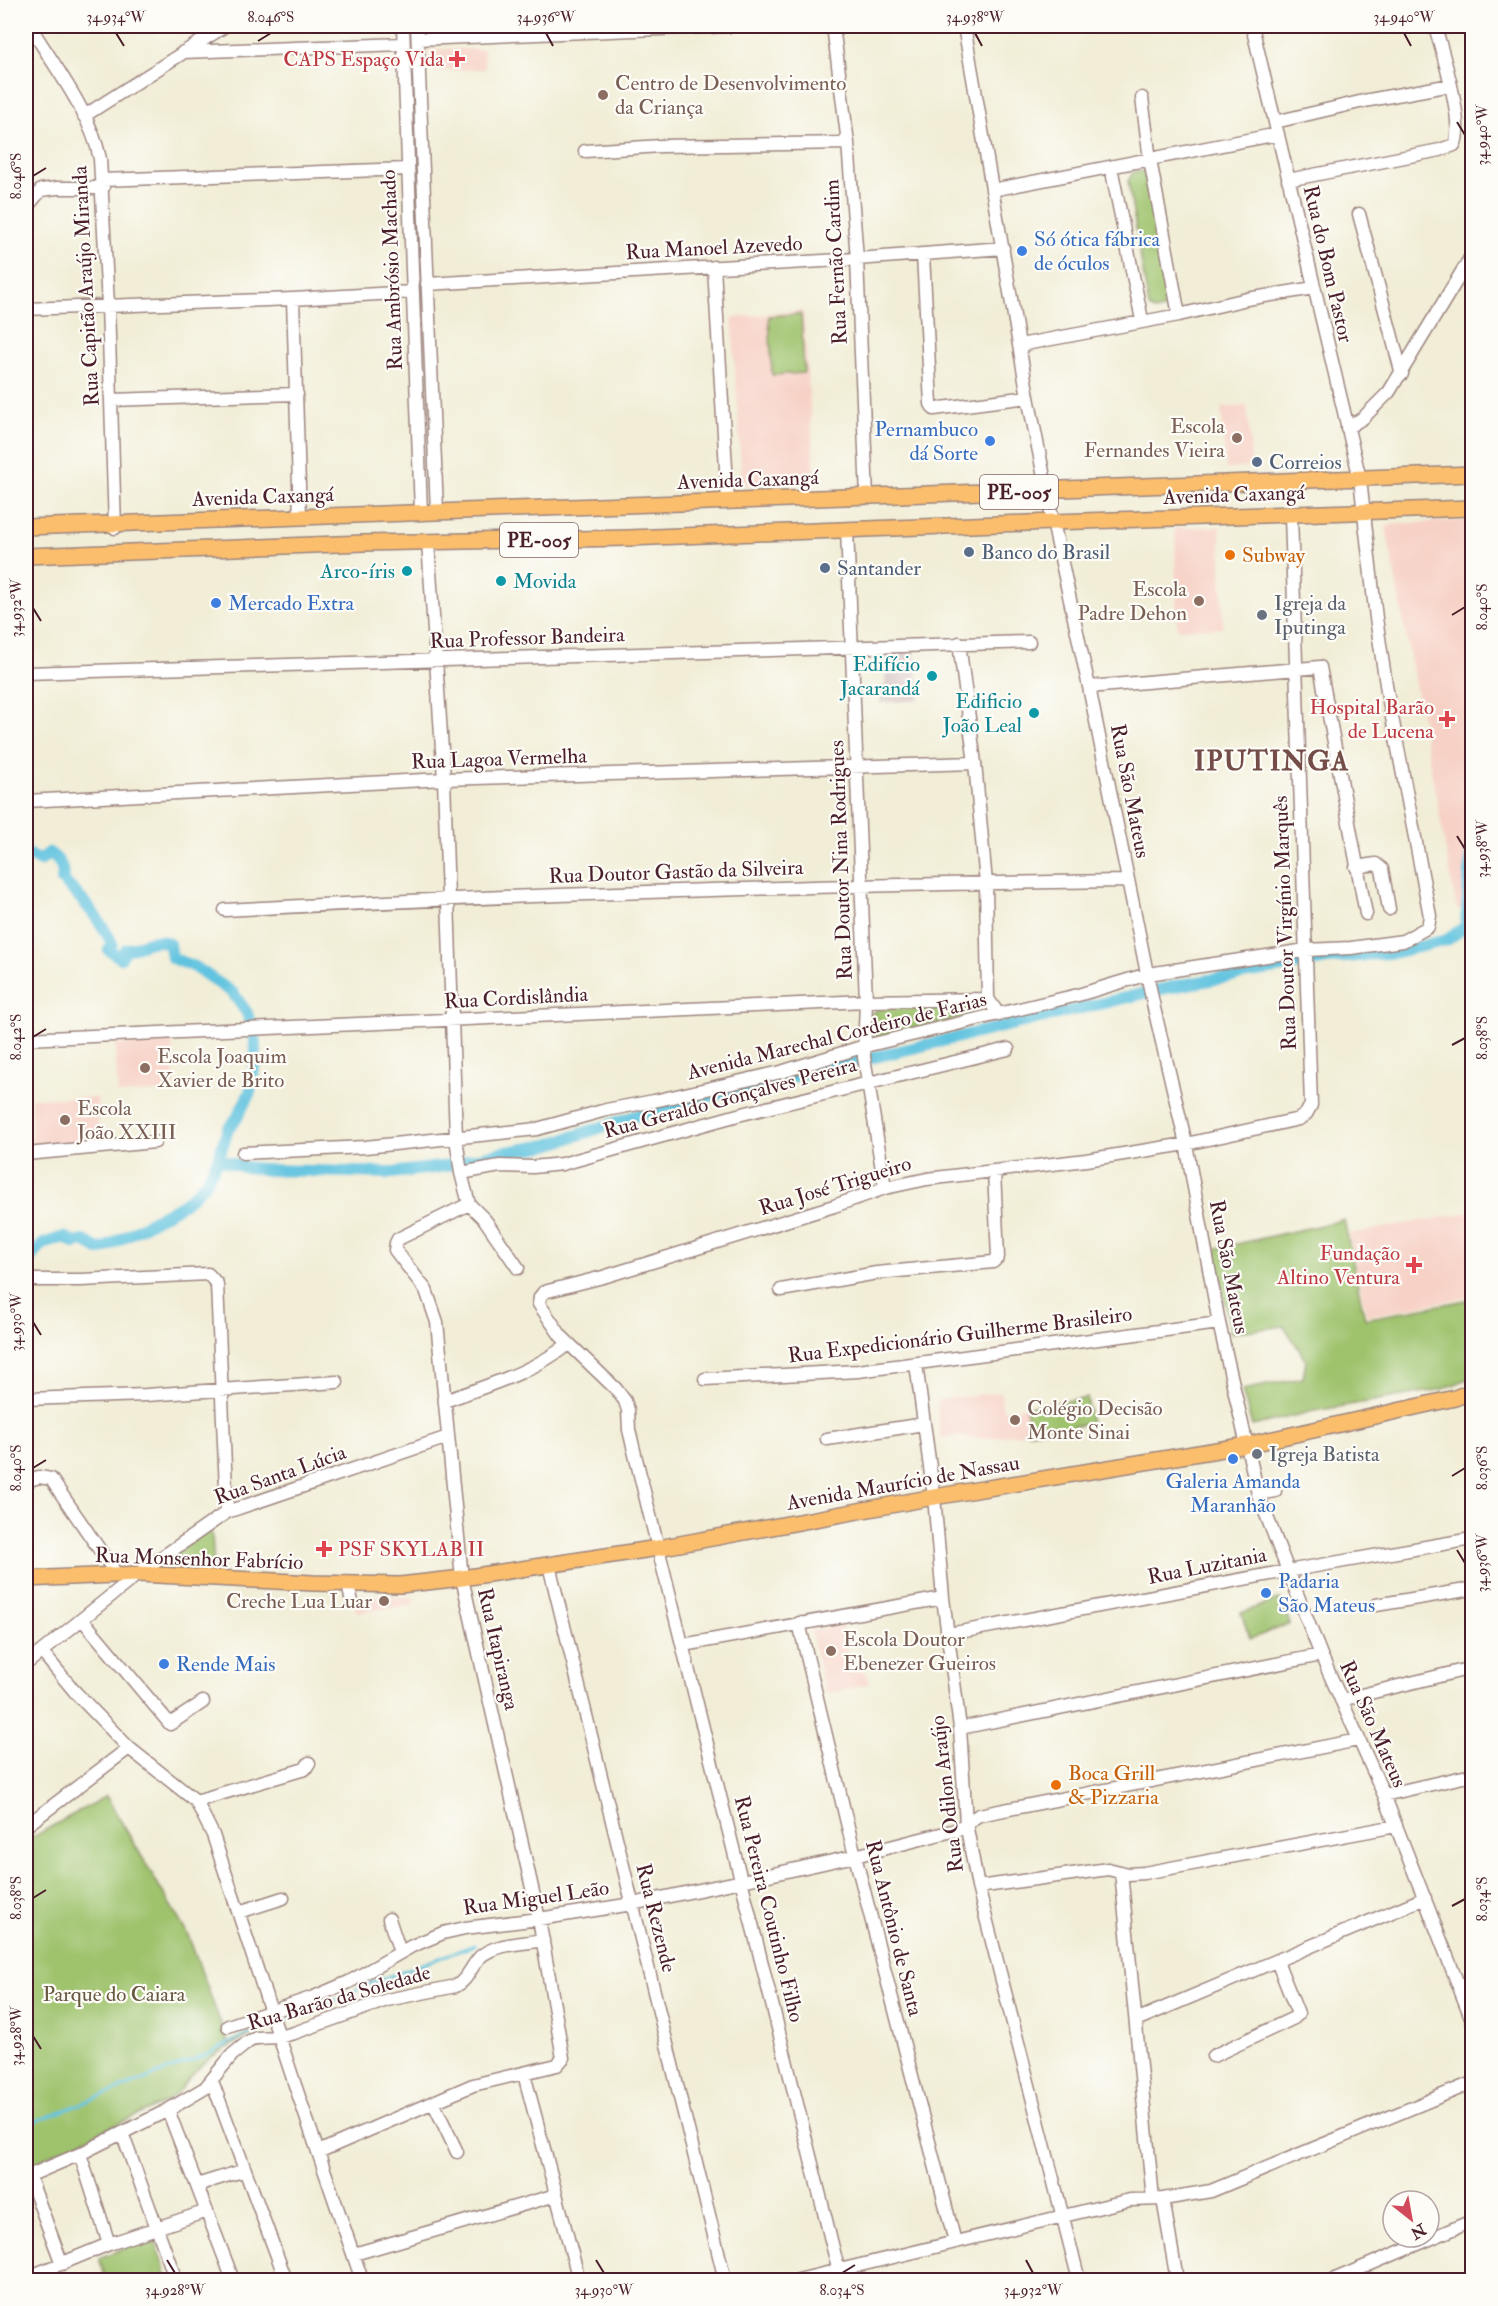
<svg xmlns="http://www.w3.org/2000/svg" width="1498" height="2306" font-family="'IM FELL Double Pica',serif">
<rect width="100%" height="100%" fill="#fdfcf7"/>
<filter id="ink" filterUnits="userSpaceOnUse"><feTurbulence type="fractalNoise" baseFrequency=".0167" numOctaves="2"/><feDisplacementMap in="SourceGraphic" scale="12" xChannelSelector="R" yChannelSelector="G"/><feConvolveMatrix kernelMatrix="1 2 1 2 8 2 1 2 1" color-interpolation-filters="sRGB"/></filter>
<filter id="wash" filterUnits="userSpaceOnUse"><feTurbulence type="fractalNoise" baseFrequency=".008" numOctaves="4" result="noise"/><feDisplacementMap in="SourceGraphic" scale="24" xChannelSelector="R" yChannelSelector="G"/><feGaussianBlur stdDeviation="1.35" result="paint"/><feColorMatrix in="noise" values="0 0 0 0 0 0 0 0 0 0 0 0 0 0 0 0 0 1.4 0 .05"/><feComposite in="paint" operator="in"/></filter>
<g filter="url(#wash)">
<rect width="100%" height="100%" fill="#f1edd6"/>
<path fill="#f7d1c6" d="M 429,49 L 484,49 L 485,69 L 430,71 Z
M 803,310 L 815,479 L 742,485 L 732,318 Z
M 1247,406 L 1252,467 L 1226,469 L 1221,408 Z
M 1472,520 L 1472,963 L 1462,910 L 1457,910 L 1386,527 L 1394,524 Z
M 1220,527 L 1223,628 L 1177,629 L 1175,528 Z
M 172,1041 L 175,1091 L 118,1094 L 115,1045 Z
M 31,1098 L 97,1098 L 99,1143 L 32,1147 Z
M 1472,1212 L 1472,1296 L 1367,1316 L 1349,1234 Z
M 1001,1392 L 1003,1410 L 1087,1398 L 1091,1424 L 980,1439 L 959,1436 L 940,1438 L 937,1400 Z
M 354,1596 L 413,1597 L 414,1605 L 357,1612 Z
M 842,1625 L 851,1673 L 865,1671 L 869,1684 L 825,1694 L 811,1632 L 812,1630 Z"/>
<path fill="#d2bfbf" d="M 915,652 L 919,700 L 880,703 L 880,686 L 885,686 L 886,653 Z"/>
<path fill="#9fc36d" stroke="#74714c" stroke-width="1.5" d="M 1146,171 L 1172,307 L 1154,311 L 1149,308 L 1128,181 L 1133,172 Z
M 801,314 L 804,373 L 772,375 L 769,316 Z
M 969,1007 L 972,1011 L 968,1016 L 881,1037 L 875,1036 L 871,1031 L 871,1014 L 879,1008 Z
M 1344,1220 L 1365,1319 L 1472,1299 L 1472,1377 L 1443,1389 L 1314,1411 L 1252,1426 L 1242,1390 L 1303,1378 L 1306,1360 L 1284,1326 L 1231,1333 L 1214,1249 Z
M 1087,1398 L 1091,1424 L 1029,1432 L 1026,1407 Z
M 208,1530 L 212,1534 L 214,1565 L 180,1565 L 174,1562 L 173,1555 Z
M 1281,1599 L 1290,1624 L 1250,1639 L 1241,1613 Z
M 106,1796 L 188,1935 L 228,2043 L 264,2028 C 244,2039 220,2049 202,2065 C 188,2077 181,2092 166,2102 L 46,2157 L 26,2169 L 26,1838 L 33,1837 Z
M 154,2237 L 168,2280 L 106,2280 L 99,2258 Z"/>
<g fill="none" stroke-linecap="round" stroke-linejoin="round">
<path stroke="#61c3df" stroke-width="3" d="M 1466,926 L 1472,934
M 277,2024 L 346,1996 L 363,1986 L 475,1945
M 26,2125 L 205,2056 L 243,2036 L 271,2026"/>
<path stroke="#61c3df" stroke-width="12" d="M 26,853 L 40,861 L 49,853 C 59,860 65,867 62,880 C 83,899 99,918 112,943 L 109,950 L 121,958 L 125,950 C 140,947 156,935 170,945 L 172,958 L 195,967 L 233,993 L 247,1013 L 255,1038 L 255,1063 L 250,1092 L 237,1118 L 228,1129 L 218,1159 L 206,1182 L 197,1192 L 183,1204 L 105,1248 L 98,1249 L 84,1241 L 74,1243 L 64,1237 L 43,1244 L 26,1262
M 218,1159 L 244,1167 L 270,1170 L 391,1173 L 440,1167 L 500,1153 L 548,1145 L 663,1107 L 1171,987 L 1326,959 L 1397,952 L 1447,940 L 1466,926 L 1472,845"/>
</g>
</g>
<g filter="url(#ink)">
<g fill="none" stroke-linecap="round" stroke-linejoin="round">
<g stroke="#9e8680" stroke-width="15">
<path id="minor" d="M 30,26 C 54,66 91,113 100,159 L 108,305 L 115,528
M 403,26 L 421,512
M 417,26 L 437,511
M 833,26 L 848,143 L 857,259 L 867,497
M 964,26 L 1028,397 L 1053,522 L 1089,687 L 1154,1008 L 1186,1144 L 1219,1323 L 1258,1494 L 1321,1655 L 1384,1795 L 1472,2020
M 418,39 L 731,26
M 183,52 L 403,44
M 1142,98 L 1150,160 L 1179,315
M 84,116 L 225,26
M 1275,122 L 1364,101 L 1451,85
M 585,151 L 661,146 L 848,143
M 1111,167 L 1142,320
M 102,180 L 408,169
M 1288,180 L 1440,150 L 1454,145 C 1466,125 1441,49 1435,26
M 992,190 L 1278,134
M 26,208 L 41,190 L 57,188 L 103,188
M 1359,214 L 1402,374
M 923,255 L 931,404 L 934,409 L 1028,397
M 714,267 L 728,502
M 427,284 L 857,259 L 1003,248
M 293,299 L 300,517
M 26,309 L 293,299 L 412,292
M 1020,345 L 1179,315 L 1247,299 L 1314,288
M 111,400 L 297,394
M 1347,428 L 1363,418 L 1389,392 L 1472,255
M 847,529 L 866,1001 L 864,1057 L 885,1188
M 428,542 L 444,779 L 456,1138 L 461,1173 L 469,1204 L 485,1220 L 518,1268
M 959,643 L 975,763 L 986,883 L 988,999
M 26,673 L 1029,642
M 1089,687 L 1320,667 L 1366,914
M 26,801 L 444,779 L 975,763
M 1356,867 L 1376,864 L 1382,869 L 1389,909
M 225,910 C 526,894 827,885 1128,881
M 26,1039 L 866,1001 L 988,999 L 999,1015
M 243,1153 L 365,1147 L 537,1129 L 606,1110 L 654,1101 L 781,1072 L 865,1046 L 1078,995 L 1148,974 L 1306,950 L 1351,948 L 1403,941 L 1428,927 L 1430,916 L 1387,691 L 1376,618 L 1360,479 L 1252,26
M 26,1154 L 155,1142
M 461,1173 L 500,1166 L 533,1167 L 562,1164 L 738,1115 L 1008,1049
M 26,1280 L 81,1280 L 208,1274 L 217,1284 L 227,1512
M 781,1290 L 877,1273 L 993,1262 L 998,1257 L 994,1171
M 916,1364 L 934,1497 L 943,1598 L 960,1728 L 966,1823 L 978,1887 L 1079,2280
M 705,1379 L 858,1371 L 1219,1323
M 26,1399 L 146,1395 L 337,1382
M 445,1401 C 488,1385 532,1373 568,1344
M 827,1439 L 924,1424
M 26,1481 L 39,1477 L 51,1479 L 117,1575
M 1258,1494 L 1275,1491
M 549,1565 L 725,2280
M 348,1585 L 352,1602
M 1376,1605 L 1472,1589
M 82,1619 L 170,1724 L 203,1702
M 799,1623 L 855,1856 L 955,2242
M 949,1634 L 1287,1571 L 1472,1539
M 683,1645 L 943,1598
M 42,1652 L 76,1693 L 129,1748 L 196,1801 L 213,1835 L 295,2085 L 362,2280
M 26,1664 L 138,1574 L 227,1512 L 448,1437
M 1341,1700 L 1472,1668
M 960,1728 L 1321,1655
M 1384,1795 L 1472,1775
M 196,1801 L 305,1769 L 309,1763
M 26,1826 L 129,1748
M 1121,1872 L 1153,2199
M 978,1887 L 1108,1869 L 1128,1874 L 1144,1873 L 1396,1826
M 239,1912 L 283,1898
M 389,1919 L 400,1952
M 1136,2020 L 1425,1898
M 228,2026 L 314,1997 L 349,1982 L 412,1946 L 443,1933 L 465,1928 L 539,1919 L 632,1904 L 742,1881 L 855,1856 L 956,1830 L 979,1815 L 1358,1740
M 1213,2056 L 1294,2018 L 1298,2014 L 1277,1961
M 524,2074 L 579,2280
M 212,2081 L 286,2280
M 433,2102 L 457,2152
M 168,2110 L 233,2280
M 122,2133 L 176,2280
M 318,2152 L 473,2085 L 557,2065 L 563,2058 L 539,1919 L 462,1578 L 437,1322 L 426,1290 L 395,1250 L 396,1243 L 398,1239 L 469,1204
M 80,2154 L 109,2244
M 29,2176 L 62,2264
M 26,2177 L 80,2154 L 168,2110 L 205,2088 L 232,2055 L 248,2042 L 256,2038 L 279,2037 L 294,2033 L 387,2000 L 456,1986 C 468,1980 471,1966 480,1957 C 495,1943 523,1944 543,1940
M 197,2185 L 245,2170
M 1163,2199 L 1177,2280
M 354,2254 L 556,2195
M 26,2278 L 109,2244 L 207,2211
M 798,2280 L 1130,2200 L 1163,2199 L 1211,2191 L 1472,2083
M 841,2280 L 658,1548 L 629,1430 L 628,1410 L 625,1401 L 616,1389 L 561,1336 L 539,1304 L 540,1297 L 544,1292 L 603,1277 L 834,1206 L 885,1188 L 927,1179 L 1086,1160 L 1186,1144 L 1299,1119 L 1306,1114 L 1311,1105 L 1291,515
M 1333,2280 L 1472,2221"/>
</g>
<g stroke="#9e8680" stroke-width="18">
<path id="major" d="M 26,527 L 1472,474
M 26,556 L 364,543 L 628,538 L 1053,522 L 1472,508
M 26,1579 L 138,1574 L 313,1583 L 400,1585 L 462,1578 L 658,1548 L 934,1497 L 1247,1445 L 1455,1398 L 1472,1391"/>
</g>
<use href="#minor" stroke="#fff" stroke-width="12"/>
<use href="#major" stroke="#fabe6d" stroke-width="15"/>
</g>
</g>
<path fill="none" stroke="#4a1f2b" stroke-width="2" d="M 116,33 L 124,46M 546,33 L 553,46M 975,33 L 982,46M 1404,33 L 1411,46M 258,41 L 271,33M 1457,122 L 1465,135M 33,176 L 46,168M 33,608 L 41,621M 1452,615 L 1465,607M 1457,836 L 1465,849M 33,1037 L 46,1029M 1452,1045 L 1465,1038M 33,1322 L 41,1335M 33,1468 L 46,1460M 1452,1476 L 1465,1468M 1457,1550 L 1465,1563M 33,1898 L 46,1890M 1452,1906 L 1465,1899M 33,2036 L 41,2049M 167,2260 L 175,2273M 596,2260 L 604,2273M 1026,2260 L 1033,2273M 842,2273 L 855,2265"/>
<g fill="#e0444e" stroke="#fdfcf7" stroke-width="2">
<path d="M454 50h6v6h6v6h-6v6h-6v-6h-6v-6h6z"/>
<path d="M1444 710h6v6h6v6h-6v6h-6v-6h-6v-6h6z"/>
<path d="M1411 1256h6v6h6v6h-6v6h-6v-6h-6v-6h6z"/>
<path d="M321 1540h6v6h6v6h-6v6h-6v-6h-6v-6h6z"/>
</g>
<g fill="#8d6e63" stroke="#fdfcf7" stroke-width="2">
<circle cx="603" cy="95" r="6"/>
<circle cx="1237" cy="438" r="6"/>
<circle cx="1199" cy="601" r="6"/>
<circle cx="145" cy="1068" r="6"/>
<circle cx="65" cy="1120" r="6"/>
<circle cx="1015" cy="1420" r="6"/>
<circle cx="384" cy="1601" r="6"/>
<circle cx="831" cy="1651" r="6"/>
</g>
<g fill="#3f7fe0" stroke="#fdfcf7" stroke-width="2">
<circle cx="1022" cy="251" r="6"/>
<circle cx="990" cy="441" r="6"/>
<circle cx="216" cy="603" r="6"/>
<circle cx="1233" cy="1459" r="6"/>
<circle cx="1266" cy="1593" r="6"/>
<circle cx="164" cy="1664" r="6"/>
</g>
<g fill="#5c6f8a" stroke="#fdfcf7" stroke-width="2">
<circle cx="1257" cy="462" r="6"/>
<circle cx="969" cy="552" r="6"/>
<circle cx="825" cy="568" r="6"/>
</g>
<g fill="#e8710a" stroke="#fdfcf7" stroke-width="2">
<circle cx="1230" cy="555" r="6"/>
<circle cx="1056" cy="1785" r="6"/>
</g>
<g fill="#0f9aa8" stroke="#fdfcf7" stroke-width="2">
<circle cx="407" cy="571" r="6"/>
<circle cx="501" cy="581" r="6"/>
<circle cx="932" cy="676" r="6"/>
<circle cx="1034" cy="713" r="6"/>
</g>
<g fill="#6b7280" stroke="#fdfcf7" stroke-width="2">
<circle cx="1262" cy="615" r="6"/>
<circle cx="1257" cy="1454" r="6"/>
</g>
<g text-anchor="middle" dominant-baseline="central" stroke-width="4.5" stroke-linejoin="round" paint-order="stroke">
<g fill="#fdfcf7" stroke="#806168" stroke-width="1.5">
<rect x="980" y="475" width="78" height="34" rx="4.5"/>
<rect x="500" y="523" width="78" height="34" rx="4.5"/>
</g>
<g font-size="20" font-weight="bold" fill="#4a1f2b">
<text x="1019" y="492">PE-005</text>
<text x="539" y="540">PE-005</text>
</g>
<g font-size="21" fill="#be3a42" stroke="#fdfcf7" text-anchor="end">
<text x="444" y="59">CAPS Espaço Vida</text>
<text x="1434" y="707">Hospital Barão<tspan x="1434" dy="24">de Lucena</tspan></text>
<text x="1400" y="1253">Fundação<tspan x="1400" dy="24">Altino Ventura</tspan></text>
<text x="338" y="1549" text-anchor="start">PSF SKYLAB II</text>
</g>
<g font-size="21" fill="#785e54" stroke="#fdfcf7" text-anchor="start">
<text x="615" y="83">Centro de Desenvolvimento<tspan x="615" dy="24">da Criança</tspan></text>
<text x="1225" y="426" text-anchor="end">Escola<tspan x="1225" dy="24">Fernandes Vieira</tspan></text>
<text x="1187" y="589" text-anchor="end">Escola<tspan x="1187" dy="24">Padre Dehon</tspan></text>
<text x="157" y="1056">Escola Joaquim<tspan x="157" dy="24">Xavier de Brito</tspan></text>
<text x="77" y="1108">Escola<tspan x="77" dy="24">João XXIII</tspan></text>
<text x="1027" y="1408">Colégio Decisão<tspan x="1027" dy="24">Monte Sinai</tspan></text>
<text x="372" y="1601" text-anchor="end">Creche Lua Luar</text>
<text x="843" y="1639">Escola Doutor<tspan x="843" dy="24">Ebenezer Gueiros</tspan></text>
</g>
<g font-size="21" fill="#366cbe" stroke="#fdfcf7" text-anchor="start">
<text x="1034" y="239">Só ótica fábrica<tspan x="1034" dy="24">de óculos</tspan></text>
<text x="978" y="429" text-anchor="end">Pernambuco<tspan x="978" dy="24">dá Sorte</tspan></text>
<text x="228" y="603">Mercado Extra</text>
<text x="1233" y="1481" text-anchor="middle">Galeria Amanda<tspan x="1233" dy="24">Maranhão</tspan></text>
<text x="1278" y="1581">Padaria<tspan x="1278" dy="24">São Mateus</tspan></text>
<text x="176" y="1664">Rende Mais</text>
</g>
<g font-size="21" fill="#4a1f2b" stroke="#fdfcf7">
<text transform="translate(714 248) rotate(-3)">Rua Manoel Azevedo</text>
<text transform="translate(836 262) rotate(-93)">Rua Fernão Cardim</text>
<text transform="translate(1328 264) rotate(77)">Rua do Bom Pastor</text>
<text transform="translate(392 270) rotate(-92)">Rua Ambrósio Machado</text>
<text transform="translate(86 286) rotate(-93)">Rua Capitão Araújo Miranda</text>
<text transform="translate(748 480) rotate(-2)">Avenida Caxangá</text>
<text transform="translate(1234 495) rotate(-2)">Avenida Caxangá</text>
<text transform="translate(263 497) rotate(-2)">Avenida Caxangá</text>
<text transform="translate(527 638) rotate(-2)">Rua Professor Bandeira</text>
<text transform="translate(499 759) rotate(-2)">Rua Lagoa Vermelha</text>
<text transform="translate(1130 791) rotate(79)">Rua São Mateus</text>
<text transform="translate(841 860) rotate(-92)">Rua Doutor Nina Rodrigues</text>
<text transform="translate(676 872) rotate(-2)">Rua Doutor Gastão da Silveira</text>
<text transform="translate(1285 923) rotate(-92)">Rua Doutor Virgínio Marquês</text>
<text transform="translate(516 998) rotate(-3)">Rua Cordislândia</text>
<text transform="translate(837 1036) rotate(-14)">Avenida Marechal Cordeiro de Farias</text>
<text transform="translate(730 1098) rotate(-15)">Rua Geraldo Gonçalves Pereira</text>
<text transform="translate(835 1186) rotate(-17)">Rua José Trigueiro</text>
<text transform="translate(1229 1267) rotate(79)">Rua São Mateus</text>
<text transform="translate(960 1335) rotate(-7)">Rua Expedicionário Guilherme Brasileiro</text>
<text transform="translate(280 1475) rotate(-20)">Rua Santa Lúcia</text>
<text transform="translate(903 1483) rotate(-10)">Avenida Maurício de Nassau</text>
<text transform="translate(199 1559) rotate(2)">Rua Monsenhor Fabrício</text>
<text transform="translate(1207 1566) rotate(-11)">Rua Luzitania</text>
<text transform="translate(498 1649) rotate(77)">Rua Itapiranga</text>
<text transform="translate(1373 1724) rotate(66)">Rua São Mateus</text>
<text transform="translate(947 1794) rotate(-97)">Rua Odilon Araújo</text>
<text transform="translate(536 1898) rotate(-8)">Rua Miguel Leão</text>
<text transform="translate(769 1909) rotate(76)">Rua Pereira Coutinho Filho</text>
<text transform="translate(656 1918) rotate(76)">Rua Rezende</text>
<text transform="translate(894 1928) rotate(76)">Rua Antônio de Santa</text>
<text transform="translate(339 1998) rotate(-16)">Rua Barão da Soledade</text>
</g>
<g font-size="21" fill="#4e5e75" stroke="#fdfcf7" text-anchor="start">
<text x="1269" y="462">Correios</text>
<text x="981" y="552">Banco do Brasil</text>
<text x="837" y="568">Santander</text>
</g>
<g font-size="21" fill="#c56008" stroke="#fdfcf7" text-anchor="start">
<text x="1242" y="555">Subway</text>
<text x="1068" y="1773">Boca Grill<tspan x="1068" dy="24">&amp; Pizzaria</tspan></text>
</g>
<g font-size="21" fill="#0d838f" stroke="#fdfcf7" text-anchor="end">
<text x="395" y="571">Arco-íris</text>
<text x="513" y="581" text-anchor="start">Movida</text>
<text x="920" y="664">Edifício<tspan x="920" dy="24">Jacarandá</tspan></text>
<text x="1022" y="701">Edificio<tspan x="1022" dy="24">João Leal</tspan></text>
</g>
<g font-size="21" fill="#5b616d" stroke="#fdfcf7" text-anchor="start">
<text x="1274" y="603">Igreja da<tspan x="1274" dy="24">Iputinga</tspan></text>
<text x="1269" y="1454">Igreja Batista</text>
</g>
<g font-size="21" fill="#685842" stroke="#fdfcf7">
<text x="114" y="1994">Parque do Caiara</text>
</g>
<g font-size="27" font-weight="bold" letter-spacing="1.5" fill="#744d49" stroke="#fdfcf7">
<text x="1272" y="761">IPUTINGA</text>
</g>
</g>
<rect width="1498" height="2306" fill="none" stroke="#fdfcf7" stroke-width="66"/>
<g transform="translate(1411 2219) rotate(149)"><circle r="28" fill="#fdfcf7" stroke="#b5a4a5" stroke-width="1.5"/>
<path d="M0-4.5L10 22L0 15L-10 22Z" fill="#d1495b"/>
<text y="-9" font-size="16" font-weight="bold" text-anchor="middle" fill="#4a1f2b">N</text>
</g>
<rect x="33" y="33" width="1432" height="2240" fill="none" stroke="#4a1f2b" stroke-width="2"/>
<g font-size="15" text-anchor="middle" fill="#4a1f2b">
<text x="116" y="22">34.934°W</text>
<text x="271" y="22">8.046°S</text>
<text x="546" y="22">34.936°W</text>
<text x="975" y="22">34.938°W</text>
<text x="1404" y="22">34.940°W</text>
<text transform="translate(1482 135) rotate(-90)" y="5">34.940°W</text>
<text transform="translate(16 176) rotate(-90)" y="5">8.046°S</text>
<text transform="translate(1482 607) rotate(-90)" y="5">8.040°S</text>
<text transform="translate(16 608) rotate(-90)" y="5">34.932°W</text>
<text transform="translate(1482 849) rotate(-90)" y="5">34.938°W</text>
<text transform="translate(16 1037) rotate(-90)" y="5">8.042°S</text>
<text transform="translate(1482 1038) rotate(-90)" y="5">8.038°S</text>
<text transform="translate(16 1322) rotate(-90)" y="5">34.930°W</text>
<text transform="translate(16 1468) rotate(-90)" y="5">8.040°S</text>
<text transform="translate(1482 1468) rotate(-90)" y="5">8.036°S</text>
<text transform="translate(1482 1563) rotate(-90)" y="5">34.936°W</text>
<text transform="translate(16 1898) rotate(-90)" y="5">8.038°S</text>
<text transform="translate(1482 1899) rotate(-90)" y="5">8.034°S</text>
<text transform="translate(16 2036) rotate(-90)" y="5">34.928°W</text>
<text x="175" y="2295">34.928°W</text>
<text x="604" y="2295">34.930°W</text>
<text x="842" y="2295">8.034°S</text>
<text x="1033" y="2295">34.932°W</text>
</g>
</svg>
